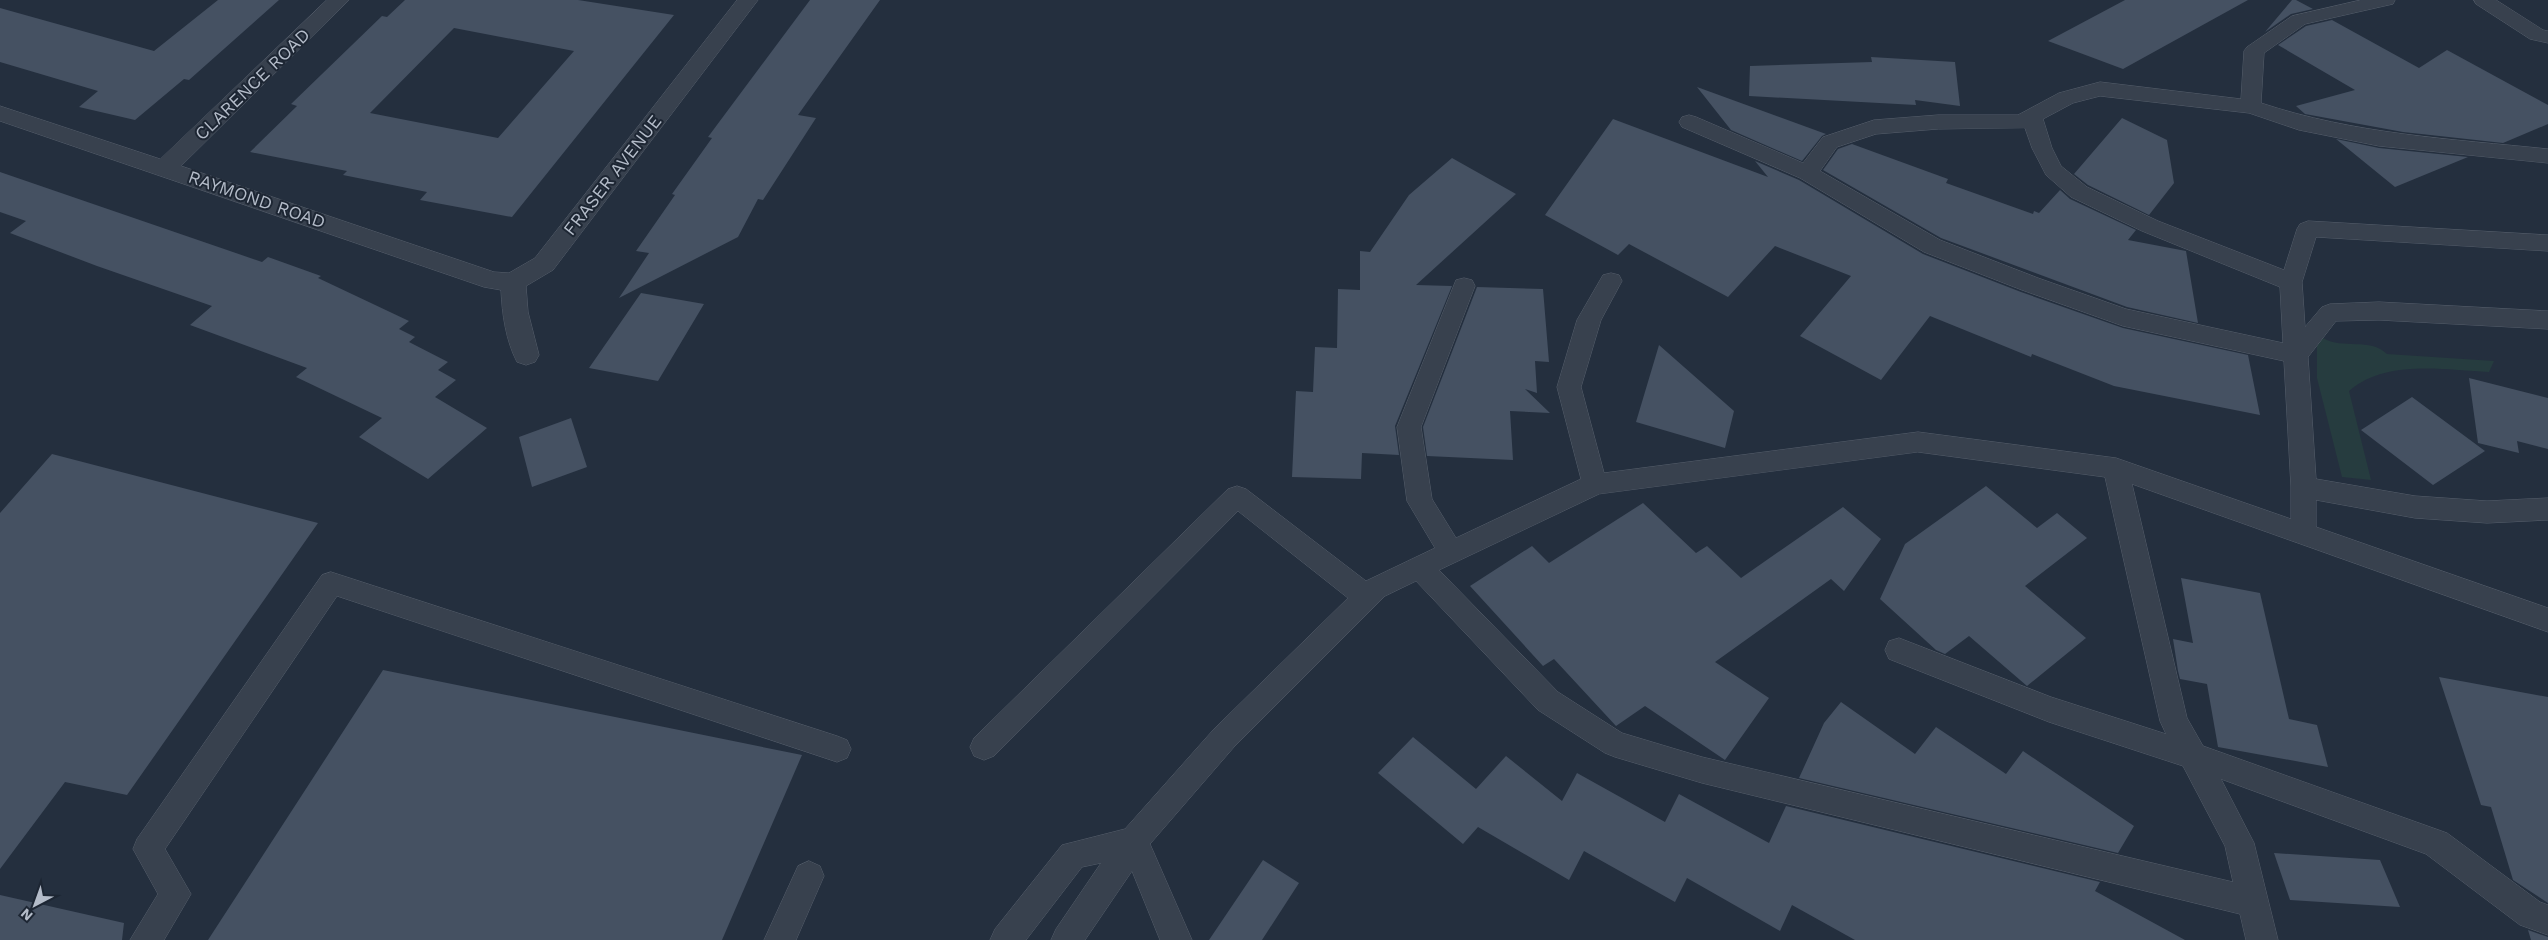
<svg xmlns="http://www.w3.org/2000/svg" width="2548" height="940" font-family="'Work Sans',sans-serif">
<rect width="100%" height="100%" fill="#242f3e"/>
<path fill="#263c3f" d="M 2323,338 C 2343,350 2370,337 2387,354 L 2494,361 L 2489,372 C 2444,370 2386,359 2349,391 L 2371,480 L 2342,477 L 2317,378 L 2317,346 Z"/>
<path fill="#455162" fill-rule="evenodd" d="M 218,0 L 279,0 L 189,80 L 184,79 L 135,120 L 79,107 L 98,91 L 0,62 L 0,8 L 154,51 Z
M 405,0 L 578,0 L 674,15 L 512,217 L 420,200 L 427,192 L 343,175 L 347,171 L 250,152 L 297,106 L 291,104 L 382,16 L 387,17 ZM 454,28 L 574,51 L 498,138 L 370,113 Z
M 810,0 L 880,0 L 798,115 L 816,118 L 763,200 L 758,199 L 738,237 L 619,298 L 649,253 L 636,251 L 675,195 L 672,194 L 712,138 L 708,137 Z
M 2125,0 L 2248,0 L 2123,69 L 2048,41 Z
M 2292,0 L 2296,0 L 2313,9 L 2291,14 L 2265,32 Z
M 2332,20 L 2419,68 L 2447,50 L 2548,105 L 2548,124 L 2503,143 L 2403,132 L 2305,114 L 2296,106 L 2355,90 L 2278,45 L 2306,26 Z
M 1871,57 L 1955,62 L 1960,106 L 1915,100 L 1916,105 L 1749,96 L 1750,66 L 1872,62 Z
M 1697,87 L 1826,134 L 1822,136 L 1802,161 L 1731,130 Z
M 2122,118 L 2167,140 L 2174,183 L 2149,215 L 2088,185 L 2074,174 Z
M 1613,119 L 1768,177 L 1755,161 L 1799,180 L 1923,254 L 2021,292 L 2123,328 L 2248,355 L 2260,415 L 2114,386 L 2032,354 L 2031,357 L 1930,316 L 1881,380 L 1800,336 L 1851,276 L 1775,246 L 1728,297 L 1629,244 L 1618,255 L 1545,215 Z
M 2336,139 L 2379,148 L 2468,157 L 2395,187 Z
M 1852,144 L 1948,179 L 1946,183 L 2033,214 L 2034,211 L 2039,213 L 2060,190 L 2070,199 L 2136,230 L 2128,240 L 2186,251 L 2198,323 L 2127,307 L 1941,238 L 1823,170 L 1838,149 Z
M 1452,158 L 1516,194 L 1416,285 L 1452,286 L 1395,426 L 1399,455 L 1362,453 L 1361,479 L 1292,477 L 1296,391 L 1313,392 L 1315,347 L 1337,348 L 1338,289 L 1360,290 L 1360,251 L 1370,252 L 1409,195 Z
M 0,172 L 262,262 L 268,257 L 321,276 L 318,278 L 409,321 L 399,329 L 415,337 L 409,342 L 448,362 L 438,370 L 456,380 L 435,397 L 487,428 L 428,479 L 359,437 L 382,418 L 296,377 L 307,368 L 190,325 L 212,306 L 97,266 L 10,233 L 26,221 L 0,212 Z
M 1477,287 L 1543,289 L 1549,362 L 1535,361 L 1537,393 L 1525,389 L 1550,413 L 1510,411 L 1513,460 L 1427,456 L 1423,427 Z
M 641,293 L 704,304 L 658,381 L 589,368 Z
M 1659,345 L 1734,411 L 1725,448 L 1636,422 Z
M 2469,378 L 2548,398 L 2548,449 L 2517,441 L 2519,453 L 2478,443 Z
M 2412,397 L 2485,451 L 2433,485 L 2361,430 Z
M 571,418 L 587,467 L 532,487 L 519,437 Z
M 52,454 L 318,523 L 127,795 L 65,782 L 0,869 L 0,513 Z
M 1986,486 L 2037,528 L 2057,513 L 2087,538 L 2025,586 L 2086,638 L 2027,686 L 1969,636 L 1945,654 L 1936,650 L 1880,599 L 1905,544 Z
M 1643,503 L 1696,553 L 1707,546 L 1741,578 L 1843,507 L 1881,539 L 1844,591 L 1831,579 L 1715,662 L 1769,698 L 1725,760 L 1645,706 L 1616,726 L 1554,659 L 1543,666 L 1470,586 L 1532,546 L 1549,563 Z
M 2181,578 L 2260,593 L 2289,719 L 2317,725 L 2328,767 L 2218,747 L 2207,684 L 2180,679 L 2178,671 L 2173,639 L 2193,643 Z
M 383,670 L 802,755 L 722,940 L 208,940 Z
M 2439,677 L 2548,697 L 2548,903 L 2513,880 L 2491,807 L 2481,805 Z
M 1841,702 L 1915,754 L 1936,727 L 2006,774 L 2023,751 L 2134,826 L 2118,853 L 1799,778 L 1824,723 Z
M 1413,737 L 1476,789 L 1506,756 L 1562,801 L 1577,773 L 1665,822 L 1679,794 L 1769,843 L 1786,806 L 2100,882 L 2095,891 L 2185,940 L 1855,940 L 1792,905 L 1780,931 L 1687,878 L 1675,902 L 1584,851 L 1569,880 L 1478,827 L 1463,844 L 1378,773 Z
M 2274,853 L 2380,860 L 2400,907 L 2290,900 Z
M 1263,860 L 1299,883 L 1262,940 L 1209,940 Z
M 0,895 L 124,923 L 122,940 L 0,940 Z
M 2528,930 L 2548,937 L 2548,940 L 2531,940 Z"/>
<g fill="none" stroke-linecap="round" stroke-linejoin="round">
<g stroke="#565f6c" stroke-width="1">
<path id="service" d="M 2361,0 L 2395,0 L 2393,4 L 2305,24 L 2264,53 L 2261,103 C 2354,134 2451,139 2548,149 L 2548,163 L 2379,146 L 2299,130 L 2249,113 L 2100,96 L 2073,103 L 2043,119 L 2052,148 L 2061,166 L 2087,187 L 2158,221 L 2284,270 L 2297,229 L 2300,224 L 2308,221 L 2548,235 L 2548,251 L 2316,237 L 2302,282 L 2305,327 L 2322,307 L 2330,304 L 2379,302 L 2548,311 L 2548,329 L 2379,320 L 2336,321 L 2308,357 L 2316,479 L 2415,496 L 2487,501 L 2548,498 L 2548,520 L 2487,523 L 2415,518 L 2316,500 L 2316,527 L 2548,608 L 2548,632 L 2132,484 L 2187,718 L 2203,746 L 2447,833 L 2540,902 L 2548,905 L 2548,935 L 2520,925 L 2426,854 L 2221,779 L 2254,843 L 2278,940 L 2246,940 L 2240,914 L 1702,783 L 1615,757 L 1605,753 L 1538,710 L 1416,581 L 1385,596 L 1234,747 L 1150,844 L 1192,940 L 1160,940 L 1132,871 L 1085,940 L 1051,940 L 1056,929 L 1101,863 L 1082,867 L 1026,940 L 990,940 L 995,929 L 1062,845 L 1125,829 L 1214,729 L 1348,598 L 1238,511 L 994,756 L 984,760 L 974,756 L 970,747 L 974,738 L 1228,489 L 1237,486 L 1246,489 L 1366,581 L 1435,548 L 1407,501 L 1397,427 L 1456,280 L 1464,278 L 1472,280 L 1475,286 L 1421,427 L 1432,499 L 1456,538 L 1581,479 L 1557,387 L 1577,320 L 1603,275 L 1611,273 L 1619,275 L 1622,281 L 1601,320 L 1581,387 L 1604,473 L 1918,432 L 2116,458 L 2291,519 L 2291,487 L 2284,361 L 2123,326 L 2022,290 L 1924,252 L 1800,178 L 1682,127 L 1679,122 L 1682,117 L 1689,115 L 1696,117 L 1803,163 L 1823,137 L 1874,120 L 1938,115 L 2018,115 L 2059,93 L 2100,82 L 2241,99 L 2244,51 L 2247,47 L 2292,16 ZM 2025,128 L 2032,148 L 2046,175 L 2071,197 L 2142,231 L 2280,287 L 2283,343 L 2126,309 L 2038,278 L 1940,240 L 1820,171 L 1837,147 L 1876,134 L 1938,129 ZM 1918,452 L 2105,477 L 2160,721 L 2166,734 L 2051,697 L 1899,638 L 1889,641 L 1885,650 L 1889,659 L 2049,722 L 2183,766 L 2225,846 L 2233,882 L 1702,757 L 1622,733 L 1558,692 L 1439,570 L 1599,494 Z
M 2474,0 L 2496,0 L 2543,30 L 2548,31 L 2548,43 L 2530,39 L 2476,4 Z
M 331,572 L 837,736 L 847,740 L 851,749 L 847,758 L 837,762 L 337,596 L 165,849 L 191,894 L 164,940 L 130,940 L 158,894 L 133,849 L 137,839 L 322,575 Z
M 809,861 L 820,866 L 824,876 L 796,940 L 764,940 L 798,866 Z"/>
</g>
<g stroke="#565f6c" stroke-width="1">
<path id="minor" d="M 327,0 L 349,0 L 181,166 L 494,272 L 509,273 L 535,258 L 737,0 L 758,0 L 553,270 L 526,286 L 528,312 L 539,355 L 535,362 L 526,365 L 517,362 C 506,341 502,314 501,290 L 484,287 L 0,121 L 0,106 L 160,159 Z"/>
</g>
<use href="#service" fill="#38414e" fill-rule="evenodd"/>
<use href="#minor" fill="#38414e" fill-rule="evenodd"/>
</g>
<g text-anchor="middle" dominant-baseline="central" stroke-width="4" stroke-linejoin="round" paint-order="stroke">
<g font-size="18" fill="#b4bcc9" stroke="#1d2633">
<text transform="translate(252 84) rotate(-44)">CLARENCE ROAD</text>
<text transform="translate(612 175) rotate(-52)">FRASER AVENUE</text>
<text transform="translate(257 199) rotate(19)">RAYMOND ROAD</text>
</g>
</g>
<g transform="translate(35 905) rotate(221)" stroke="#1d2633" stroke-width="4" paint-order="stroke">
<path d="M0-4L9 19L0 12L-9 19Z" fill="#b4bcc9"/>
<text y="-8" font-size="14" font-weight="bold" text-anchor="middle" fill="#b4bcc9">N</text>
</g>
</svg>
